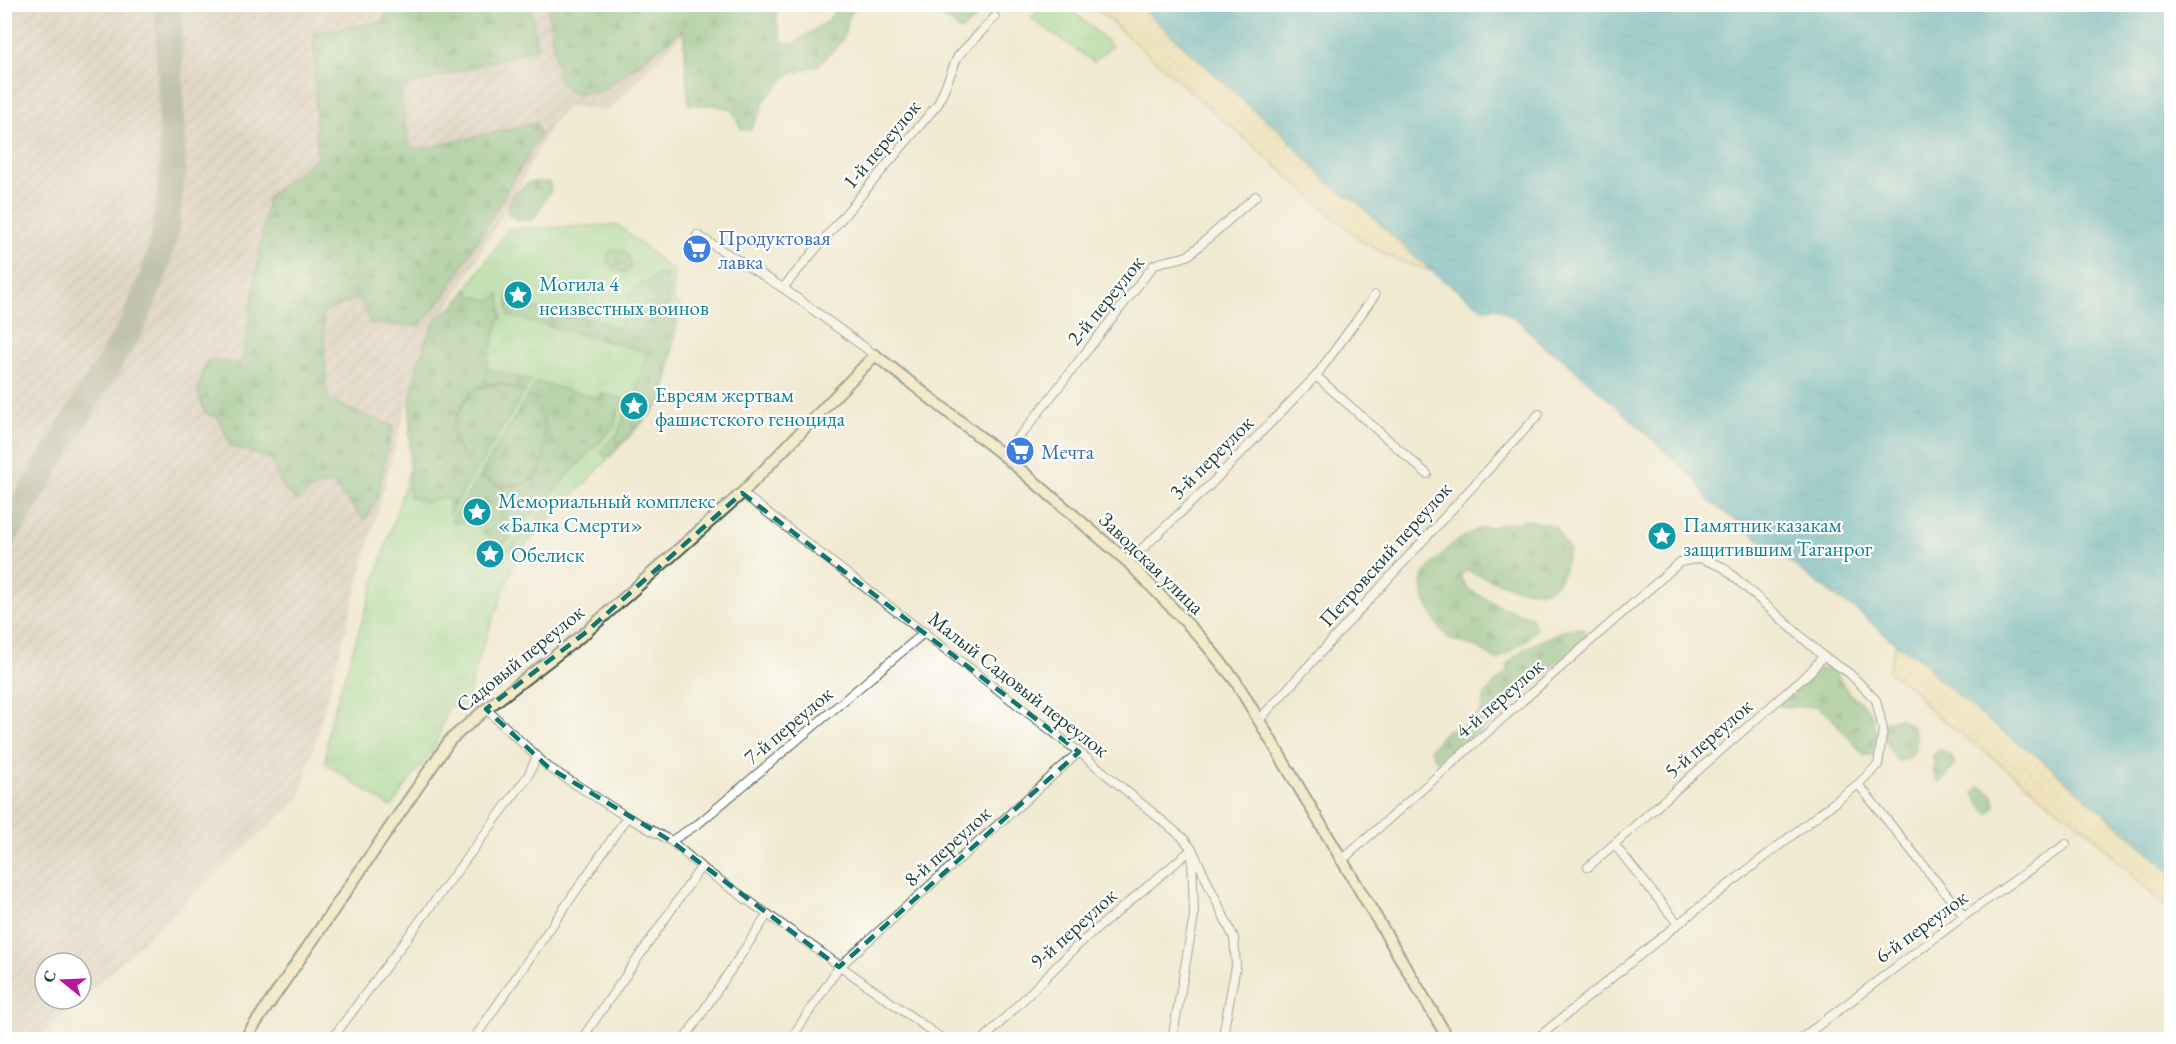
<svg xmlns="http://www.w3.org/2000/svg" width="2176" height="1044" font-family="'EB Garamond',serif">
<defs>
<pattern id="industrial-furrows" width="10" height="10" patternUnits="userSpaceOnUse" patternTransform="scale(1.5)"><rect width="10" height="10" fill="#cec1b9"/><path d="M-1 1l2-2M0 10L10 0M9 11l2-2" fill="none" stroke="#a79e97"/></pattern>
<pattern id="grass-tufts" width="24" height="20" patternUnits="userSpaceOnUse" patternTransform="scale(1.5)"><rect width="24" height="20" fill="#91d993"/><path d="M3 7l-1-3M5 7V3M7 7l1-3M15 17l-1-3M17 17v-4M19 17l1-3" fill="none" stroke="#7dbb7f"/></pattern>
<pattern id="forest-firs" width="22" height="20" patternUnits="userSpaceOnUse" patternTransform="scale(1.5)"><rect width="22" height="20" fill="#74b97d"/><path d="M5 1l3.5 6h-7zM16 11l3.5 6h-7z" fill="#5f9867"/></pattern>
<pattern id="sand-dots" width="8" height="8" patternUnits="userSpaceOnUse" patternTransform="scale(1.5)"><rect width="8" height="8" fill="#eeda9e"/><path d="M2 2h.1M6 6h.1" fill="none" stroke="#ccbc89" stroke-width="1.8" stroke-linecap="round"/></pattern>
<pattern id="water-ripples" width="26" height="14" patternUnits="userSpaceOnUse" patternTransform="scale(1.5)"><rect width="26" height="14" fill="#42abc2"/><path d="M2 4q2-2 4 0t4 0M15 11q2-2 4 0t4 0" fill="none" stroke="#378c9e"/></pattern>
</defs>
<rect width="100%" height="100%" fill="#fff"/>
<filter id="ink" filterUnits="userSpaceOnUse"><feTurbulence type="fractalNoise" baseFrequency=".0167" numOctaves="2"/><feDisplacementMap in="SourceGraphic" scale="12" xChannelSelector="R" yChannelSelector="G"/><feConvolveMatrix kernelMatrix="1 2 1 2 8 2 1 2 1" color-interpolation-filters="sRGB"/></filter>
<filter id="wash" filterUnits="userSpaceOnUse"><feTurbulence type="fractalNoise" baseFrequency=".008" numOctaves="4" result="noise"/><feDisplacementMap in="SourceGraphic" scale="24" xChannelSelector="R" yChannelSelector="G"/><feGaussianBlur stdDeviation="1.35" result="paint"/><feColorMatrix in="noise" values="0 0 0 0 0 0 0 0 0 0 0 0 0 0 0 0 0 1.4 0 .05"/><feComposite in="paint" operator="in"/></filter>
<g filter="url(#wash)">
<rect width="100%" height="100%" fill="#f1ead2"/>
<path fill="url(#industrial-furrows)" fill-rule="evenodd" d="M 5,5 L 739,5 L 686,31 L 609,110 L 567,107 L 551,125 L 517,190 L 420,357 L 300,797 L 38,1039 L 5,1040 ZM 45,963 L 81,963 L 81,999 L 45,999 Z"/>
<path fill="url(#grass-tufts)" stroke="#588b64" stroke-width="1.5" d="M 1044,5 L 1066,5 L 1112,46 L 1094,62 L 1031,18 Z
M 618,225 L 674,272 L 673,301 L 680,305 L 664,400 L 517,555 L 474,670 L 467,705 L 448,706 L 439,736 L 432,751 L 409,781 L 392,807 L 389,806 L 325,763 L 329,726 L 410,469 L 411,406 L 427,336 L 457,303 L 508,229 Z"/>
<path fill="url(#forest-firs)" stroke="#4a7b58" stroke-width="1.5" d="M 388,5 L 531,5 L 537,48 L 400,88 L 409,146 L 421,149 L 536,123 L 540,135 L 444,297 L 419,326 L 371,324 L 359,298 L 323,312 L 327,397 L 346,408 L 393,426 L 377,499 L 365,520 L 333,485 L 318,485 L 297,501 L 282,486 L 271,459 L 231,446 L 217,416 L 206,414 L 198,394 L 206,360 L 242,363 L 268,197 L 317,158 L 314,33 L 384,21 Z
M 547,5 L 778,5 L 776,19 L 782,42 L 793,44 L 829,20 L 838,5 L 857,5 L 849,17 L 842,41 L 818,65 L 788,75 L 764,101 L 761,111 L 750,130 L 741,129 L 732,110 L 715,105 L 689,105 L 683,30 L 602,91 L 573,93 L 565,88 L 559,80 Z
M 923,5 L 975,5 L 975,20 L 960,31 L 949,21 Z
M 530,182 L 549,182 L 551,189 L 534,219 C 522,222 516,221 507,212 C 511,197 517,190 530,182 Z
M 612,250 L 623,251 L 629,257 L 631,268 L 626,273 L 616,270 L 608,263 L 608,252 Z
M 662,273 L 667,275 L 669,303 L 677,319 L 663,400 L 607,458 L 600,452 L 619,432 L 631,393 L 636,394 L 647,352 L 509,316 L 507,296 L 559,317 L 595,318 L 617,329 L 623,320 L 630,292 Z
M 468,289 L 473,297 C 479,296 485,300 491,301 L 500,294 L 502,319 L 499,319 L 486,369 L 531,380 L 524,391 C 496,378 473,380 459,410 C 456,417 452,426 453,433 C 455,449 463,461 474,473 L 450,513 L 449,502 L 445,497 L 426,502 L 409,496 L 410,400 L 419,360 L 431,329 L 438,317 L 453,307 Z
M 537,382 L 598,398 L 600,393 L 623,399 L 614,426 L 501,547 L 482,532 L 476,522 L 468,519 L 458,524 L 452,521 L 479,477 C 496,488 524,492 539,473 C 547,463 547,436 545,423 C 543,412 536,403 529,394 Z
M 501,384 L 524,392 L 476,471 C 455,450 450,435 462,407 C 465,402 468,395 473,391 C 480,386 492,385 501,384 Z
M 528,396 C 533,404 539,412 542,421 C 545,432 544,464 537,473 C 522,490 496,486 480,475 Z
M 554,501 L 561,507 L 515,556 L 509,549 Z
M 1529,520 L 1555,527 L 1569,550 C 1566,559 1565,573 1559,581 C 1543,605 1487,578 1467,570 L 1460,576 L 1468,589 L 1499,606 L 1531,617 L 1536,629 L 1524,642 L 1497,660 L 1476,647 L 1450,639 L 1438,626 L 1423,595 L 1422,576 L 1453,543 L 1478,529 Z
M 1582,628 L 1586,634 L 1575,648 L 1557,662 L 1531,688 L 1475,735 L 1446,763 L 1436,760 L 1430,749 L 1447,730 L 1473,724 L 1482,709 L 1485,694 L 1508,671 L 1508,663 L 1524,649 L 1566,629 Z
M 1831,667 L 1849,693 L 1867,708 L 1872,716 L 1876,734 L 1872,755 L 1864,755 L 1830,716 L 1816,706 L 1789,707 L 1777,705 L 1811,671 Z
M 1899,718 C 1918,727 1923,742 1909,759 L 1898,761 C 1889,751 1882,735 1885,722 Z
M 1940,750 C 1948,753 1953,755 1954,765 L 1946,777 L 1939,782 C 1930,774 1935,766 1933,755 Z
M 1978,787 L 1984,788 L 1993,795 L 1995,807 L 1989,813 L 1983,808 L 1974,794 Z"/>
<path fill="url(#sand-dots)" stroke="#868c69" stroke-width="1.5" d="M 1092,5 L 1138,5 L 1240,97 C 1252,111 1266,118 1279,130 C 1301,150 1326,188 1354,199 L 1415,257 L 1434,272 L 1397,260 L 1363,242 Z
M 1896,644 L 1923,660 L 1941,682 L 1999,729 L 2037,756 L 2165,867 L 2171,873 L 2171,910 L 2148,891 L 2085,828 L 2037,794 L 2032,788 L 1926,707 L 1915,690 L 1888,672 Z"/>
<path fill="url(#water-ripples)" stroke="#30747b" stroke-width="1.5" d="M 1138,5 L 2171,5 L 2171,873 L 2131,835 L 2037,756 L 1999,729 L 1935,677 L 1931,668 L 1923,660 L 1896,644 L 1854,608 L 1844,603 L 1709,501 L 1696,480 L 1604,395 L 1559,356 L 1545,348 L 1521,323 L 1498,308 L 1484,309 L 1444,281 L 1415,257 L 1354,199 C 1326,188 1301,151 1279,130 C 1266,118 1252,111 1240,97 Z"/>
<g fill="none" stroke-linecap="round" stroke-linejoin="round">
<path stroke="#889483" stroke-width="26" d="M 4,537 L 133,324 L 153,276 L 165,234 L 173,171 L 168,4"/>
</g>
</g>
<g filter="url(#ink)">
<g fill="none" stroke-linecap="round" stroke-linejoin="round">
<g stroke="#3e574c" stroke-width="10">
<path id="street" d="M 697,235 L 783,288 L 875,355
M 783,288 L 938,104 L 958,56 L 995,17
M 1316,376 L 1427,474
M 1002,454 L 1025,430 L 1154,265 C 1165,259 1177,261 1189,255 L 1256,196
M 742,493 L 1079,752 L 1182,837 L 1192,849 L 1234,938 L 1236,966 L 1222,1040
M 1128,562 L 1211,484 L 1316,376 L 1375,295
M 486,709 L 548,767 L 627,817 L 671,841 L 701,867 L 944,1040
M 1259,720 L 1539,414
M 1858,784 L 1964,916
M 671,841 L 698,824 L 925,632
M 1614,844 L 1678,924
M 1341,861 L 1680,562 L 1700,558 L 1723,567 L 1823,656 L 1849,673 L 1876,700 L 1883,729 L 1878,765 L 1858,784 L 1678,924 L 1535,1040
M 1588,867 L 1811,671 L 1823,656
M 331,1040 L 528,776 L 537,756
M 473,1040 L 627,817
M 581,1040 L 701,867
M 684,1040 L 768,914
M 790,1040 L 839,967 L 1079,752
M 983,1040 L 1079,944 L 1192,849
M 1172,1040 L 1194,916 L 1192,853
M 1799,1040 L 1964,916 L 2066,844"/>
</g>
<g stroke="#3e574c" stroke-width="14">
<path id="secondary" d="M 244,1040 L 450,740 L 486,709 L 585,633 L 742,493 L 875,355 L 1002,454 L 1128,562 L 1200,637 L 1235,680 L 1449,1040"/>
</g>
<use href="#street" stroke="#fff" stroke-width="8"/>
<use href="#secondary" stroke="#f6e9c3" stroke-width="10"/>
</g>
</g>
<path d="M0 0H2176V1044H0ZM 742,493 L 1079,752 L 839,967 L 671,841 L 548,767 L 486,709 L 585,633 Z" fill="#f1ead2" fill-opacity=".55" fill-rule="evenodd"/>
<path fill="none" stroke="#0f766e" stroke-width="4.5" stroke-dasharray="12 8" stroke-linejoin="round" d="M 742,493 L 1079,752 L 839,967 L 671,841 L 548,767 L 486,709 L 585,633 Z"/>
<defs>
<g id="supermarket-disc" transform="scale(1.5)"><circle r="9.5" fill="#3f7fe0" stroke="#fff"/><path d="M-6-5.5h2.5l.6 2H6L4.5 2H-2.5L-4.4-4H-6ZM-1.5 3.2a1.3 1.3 0 1 0 .1 0ZM3 3.2a1.3 1.3 0 1 0 .1 0Z" fill="#fff"/></g>
<g id="sight-disc" transform="scale(1.5)"><circle r="9.5" fill="#0f9aa8" stroke="#fff"/><path d="M0-6L1.8-2.2L6-1.7L2.9 1.2L3.7 5.4L0 3.3L-3.7 5.4L-2.9 1.2L-6-1.7L-1.8-2.2Z" fill="#fff"/></g>
</defs>
<g fill-rule="evenodd">
<use href="#supermarket-disc" x="697" y="249"/>
<use href="#sight-disc" x="518" y="295"/>
<use href="#sight-disc" x="634" y="406"/>
<use href="#supermarket-disc" x="1020" y="451"/>
<use href="#sight-disc" x="477" y="512"/>
<use href="#sight-disc" x="1662" y="536"/>
<use href="#sight-disc" x="490" y="554"/>
</g>
<g text-anchor="middle" dominant-baseline="central" stroke-width="4.5" stroke-linejoin="round" paint-order="stroke">
<g font-size="21" fill="#1f3d34" stroke="#fff">
<text transform="translate(881 144) rotate(-50)">1-й переулок</text>
<text transform="translate(1105 300) rotate(-51)">2-й переулок</text>
<text transform="translate(1211 457) rotate(-45)">3-й переулок</text>
<text transform="translate(1385 554) rotate(-48)">Петровский переулок</text>
<text transform="translate(1152 563) rotate(44)">Заводская улица</text>
<text transform="translate(520 658) rotate(-39)">Садовый переулок</text>
<text transform="translate(1019 684) rotate(38)">Малый Садовый переулок</text>
<text transform="translate(1499 698) rotate(-41)">4-й переулок</text>
<text transform="translate(788 725) rotate(-40)">7-й переулок</text>
<text transform="translate(1708 738) rotate(-41)">5-й переулок</text>
<text transform="translate(947 846) rotate(-42)">8-й переулок</text>
<text transform="translate(1921 926) rotate(-36)">6-й переулок</text>
<text transform="translate(1073 928) rotate(-42)">9-й переулок</text>
</g>
<g font-size="21" fill="#366cbe" stroke="#fff" text-anchor="start">
<text x="718" y="237">Продуктовая<tspan x="718" dy="24">лавка</tspan></text>
<text x="1041" y="451">Мечта</text>
</g>
<g font-size="21" fill="#0d838f" stroke="#fff" text-anchor="start">
<text x="539" y="283">Могила 4<tspan x="539" dy="24">неизвестных воинов</tspan></text>
<text x="655" y="394">Евреям жертвам<tspan x="655" dy="24">фашистского геноцида</tspan></text>
<text x="498" y="500">Мемориальный комплекс<tspan x="498" dy="24">«Балка Смерти»</tspan></text>
<text x="1683" y="524">Памятник казакам<tspan x="1683" dy="24">защитившим Таганрог</tspan></text>
<text x="511" y="554">Обелиск</text>
</g>
</g>
<rect width="2176" height="1044" fill="none" stroke="#fff" stroke-width="24"/>
<g transform="translate(63 981) rotate(288)"><circle r="28" fill="#ffffff" stroke="#a5b1ae" stroke-width="1.5"/>
<path d="M0-4.5L10 22L0 15L-10 22Z" fill="#b5179e"/>
<text y="-9" font-size="16" font-weight="bold" text-anchor="middle" fill="#1f3d34">С</text>
</g>
</svg>
